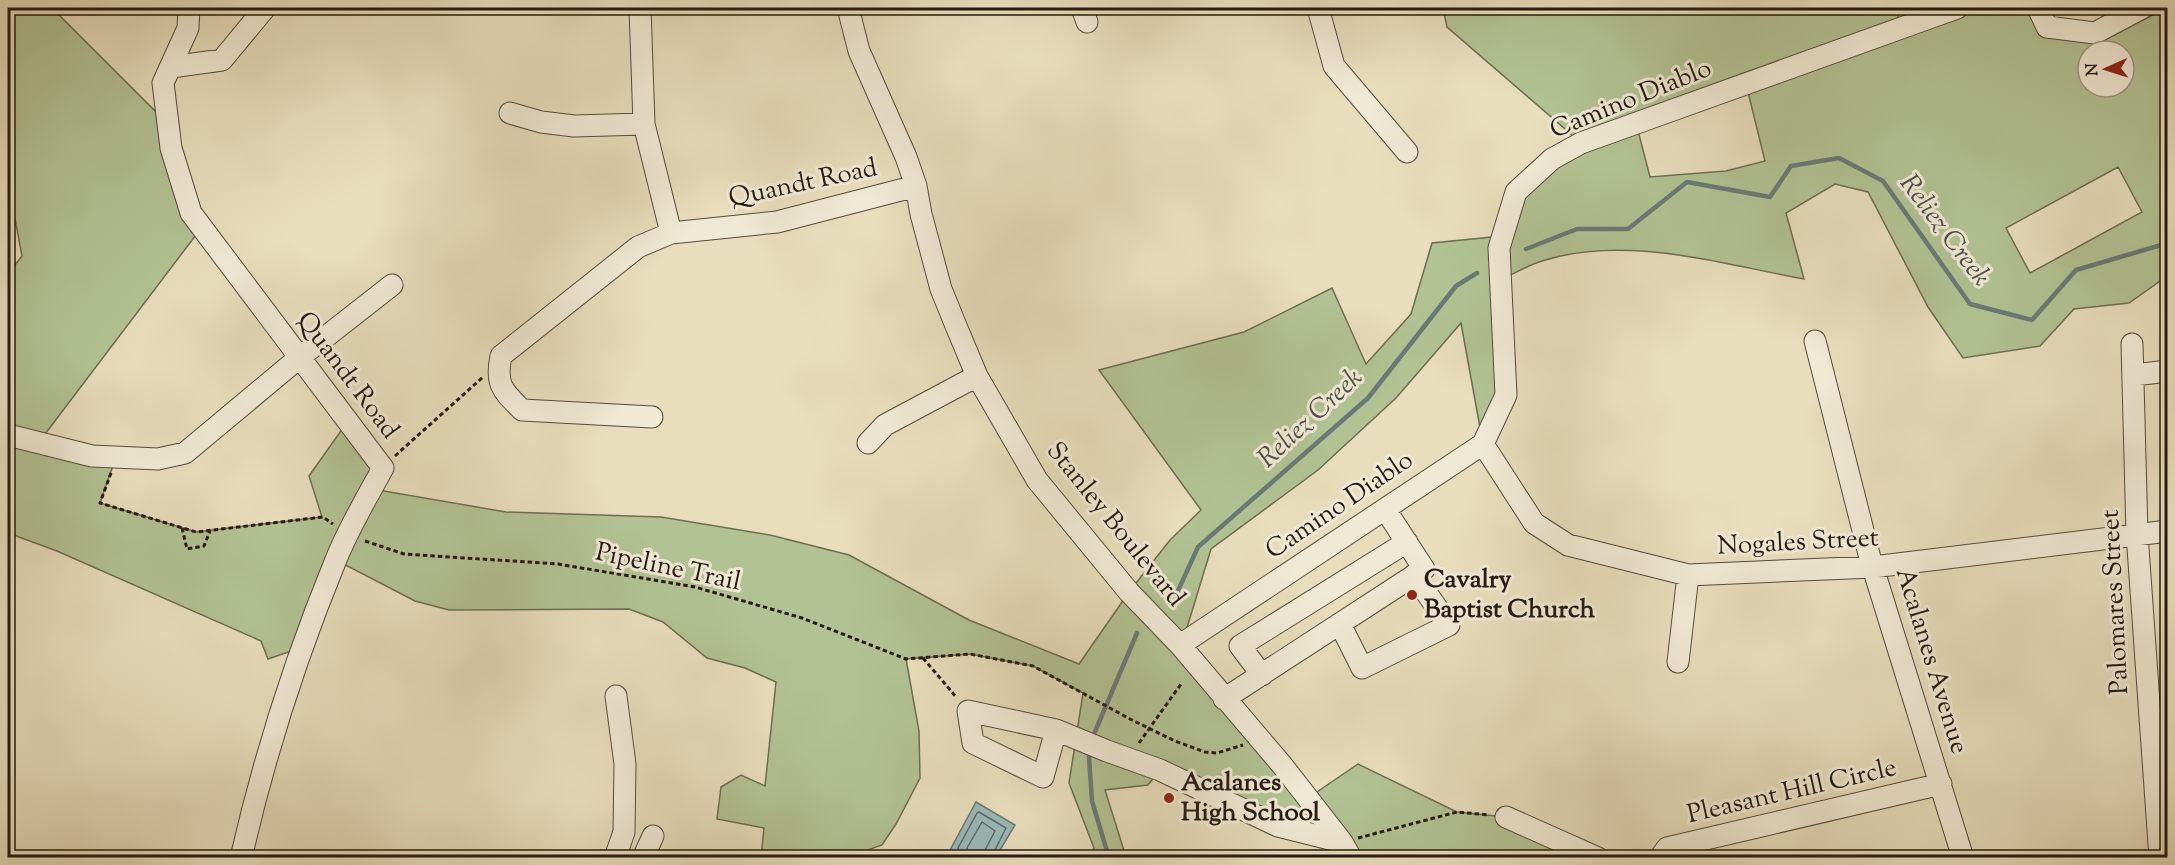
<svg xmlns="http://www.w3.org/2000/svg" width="2175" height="865" font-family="'Sorts Mill Goudy',serif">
<rect width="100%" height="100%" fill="#e8ddbd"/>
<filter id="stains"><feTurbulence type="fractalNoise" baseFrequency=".00333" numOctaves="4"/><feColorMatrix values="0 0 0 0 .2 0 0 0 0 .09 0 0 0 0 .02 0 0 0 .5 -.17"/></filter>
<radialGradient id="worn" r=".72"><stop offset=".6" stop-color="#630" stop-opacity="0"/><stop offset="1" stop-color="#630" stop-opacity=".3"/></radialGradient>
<path fill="#b2c294" stroke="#6c6e53" stroke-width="1.5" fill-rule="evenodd" d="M 8,8 L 52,8 L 168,124 L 202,227 L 39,442 L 116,457 L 100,503 L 196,532 L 322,517 L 309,476 L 348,421 L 383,468 L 372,489 L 506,512 L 661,517 L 770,535 L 849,555 L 969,620 L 1079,664 L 1129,592 L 1170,540 L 1201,510 L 1099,370 L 1244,332 L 1332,288 L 1366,364 L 1411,314 L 1432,243 L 1502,236 L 1516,192 L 1580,142 L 1447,27 L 1443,8 L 1895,8 L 1902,27 L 1957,8 L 2038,8 L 2047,27 L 2095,33 L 2097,43 L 2167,8 L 2167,276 L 2129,303 L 2074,309 L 2040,346 L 1963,358 L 1928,307 L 1868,192 L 1835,184 L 1786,213 L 1804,279 C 1721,264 1625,234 1542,261 C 1528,265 1514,274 1500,280 L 1506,395 L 1483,444 L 1461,323 L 1396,398 L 1318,470 L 1211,549 L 1182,644 L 1308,798 L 1358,764 L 1457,812 L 1506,817 L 1598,857 L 1351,857 L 1160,770 L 1148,785 L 1105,790 L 1126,857 L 1089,857 L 1094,848 L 1069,783 L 1083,693 L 1033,666 L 970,654 L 906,659 L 919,731 L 920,778 L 896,824 L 882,845 L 848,857 L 761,857 L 764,828 L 717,819 L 721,787 L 741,775 L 765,786 L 776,682 L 745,668 L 707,658 L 663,622 L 629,609 L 449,610 L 415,601 L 336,560 L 303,647 L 268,659 L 261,641 L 57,551 L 8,533 L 8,274 L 22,256 L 8,181 ZM 2088,51 L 2124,51 L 2124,87 L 2088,87 ZM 1746,84 L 1765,161 L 1726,171 L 1650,177 L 1636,123 ZM 2118,167 L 2142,212 L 2030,273 L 2006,228 Z"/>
<path fill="#99bab9" stroke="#6b7a76" stroke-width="1.5" d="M 976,802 L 1015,825 L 996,857 L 959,857 L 949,852 Z"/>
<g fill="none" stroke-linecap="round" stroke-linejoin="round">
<path stroke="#606a66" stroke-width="1.5" d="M 960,858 L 958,848 L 977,813 L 979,812 L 1006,828 L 991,858
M 968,858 L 967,848 L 982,822 L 995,831 L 985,850 L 984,858"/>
<path stroke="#6b7a76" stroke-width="4.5" d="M 1526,249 L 1577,229 L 1628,229 L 1687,182 L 1770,197 L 1791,166 L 1839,158 L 1883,181 L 1970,304 L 2032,320 L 2076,270 L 2168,243
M 1176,595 L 1198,547 L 1368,398 L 1456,286 L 1477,273
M 1094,734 L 1137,633
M 1089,757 L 1092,801 L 1109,858"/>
<g stroke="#564b3d" stroke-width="23">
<path id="minor" d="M 189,8 L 188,28 L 163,83 L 171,148 L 191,213 L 383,468 C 366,499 348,529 335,562 C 296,657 264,757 241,858
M 640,8 L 644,124 L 671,233
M 848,8 L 859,51 L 906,157 L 916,186 L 921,214 L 941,289 L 954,321 L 977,376 L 1037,480 L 1129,592 L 1180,645 L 1282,765 L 1342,842 L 1351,858
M 1082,8 L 1087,22
M 1318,8 L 1334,66 L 1407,152
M 2038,8 L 2047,27 L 2095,33 L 2142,8
M 171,67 L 222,60 L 265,8
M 510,113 L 541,122 L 574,126 L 644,124
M 1815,341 L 1870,558 L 1963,858
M 2132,344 L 2137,534 L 2160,858
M 2134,375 L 2168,371
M 652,417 L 522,410 C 503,391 495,385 501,356 L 638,247 L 671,233 L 777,222 L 916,186
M 8,435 L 92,456 L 158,459 L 185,453 L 300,357 L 392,285
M 868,443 L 885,425 L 977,376
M 1483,444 L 1534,523 L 1568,545 L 1688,575 L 1873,567 L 2168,531
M 1340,624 L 1362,668 L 1449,625 L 1414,575
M 1180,645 L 1483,444 L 1506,395 L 1499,248 L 1516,192 L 1552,159 L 1581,143 L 1957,8
M 1678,662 L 1688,575
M 1262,675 L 1240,646 L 1407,542
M 1224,699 L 1424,569 L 1385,509
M 1056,730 L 1043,777 L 973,743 L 968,711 L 1056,730 L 1107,751 L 1160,770 L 1278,826 L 1342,842
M 1506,817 L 1598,858
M 615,858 L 624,832 L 625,764 L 616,696
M 643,858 L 653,836
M 1660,858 L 1667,848 L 1941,784"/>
</g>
<path stroke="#261a12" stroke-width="3" stroke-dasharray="4.5 3" stroke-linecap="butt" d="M 395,456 L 483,377
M 111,473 L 100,503 L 196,532 L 323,517 L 333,524
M 182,528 L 187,549 L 204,546 L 210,531
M 365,541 L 404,554 L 558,564 L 695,587 L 802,618 L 906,659 L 970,654 L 1033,666 L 1130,719 L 1175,741 L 1205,752 L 1217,753 L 1243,745
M 923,658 L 957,698
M 1139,743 L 1181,684
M 1358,838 L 1457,812 L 1489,815"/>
<use href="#minor" stroke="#f0e9d4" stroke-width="21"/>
</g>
<g fill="#8f2418" stroke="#f0e9d4" stroke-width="2">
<circle cx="1412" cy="595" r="6"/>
<circle cx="1169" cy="798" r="6"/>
</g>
<g text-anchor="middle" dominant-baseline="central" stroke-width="6" stroke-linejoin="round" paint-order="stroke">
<g font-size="26" fill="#261a12" stroke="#f0e9d4">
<text transform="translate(1631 100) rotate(-22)">Camino Diablo</text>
<text transform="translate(803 184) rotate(-12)">Quandt Road</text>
<text transform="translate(347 376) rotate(53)">Quandt Road</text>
<text transform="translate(1340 506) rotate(-34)">Camino Diablo</text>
<text transform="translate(1115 525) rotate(51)">Stanley Boulevard</text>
<text transform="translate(1798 543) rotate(-3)">Nogales Street</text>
<text transform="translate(668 568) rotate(12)">Pipeline Trail</text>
<text transform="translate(2116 602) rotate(-93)">Palomares Street</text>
<text transform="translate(1931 661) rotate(73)">Acalanes Avenue</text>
<text transform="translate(1792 792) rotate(-13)">Pleasant Hill Circle</text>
</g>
<g font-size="26" font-weight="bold" fill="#261a12" stroke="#f0e9d4" text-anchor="start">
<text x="1424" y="580">Cavalry<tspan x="1424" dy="30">Baptist Church</tspan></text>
<text x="1181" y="783">Acalanes<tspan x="1181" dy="30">High School</tspan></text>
</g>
<g font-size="27" font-style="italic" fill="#4e524c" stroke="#f0e9d4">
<text transform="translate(1944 231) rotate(53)">Reliez Creek</text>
<text transform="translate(1311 419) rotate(-43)">Reliez Creek</text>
</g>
</g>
<rect width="2175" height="865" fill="none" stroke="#e8ddbd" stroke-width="30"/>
<rect x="9" y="9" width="2157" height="847" fill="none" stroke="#261a12" stroke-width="3"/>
<rect x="15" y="15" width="2145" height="835" fill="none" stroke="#261a12" stroke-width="1.5"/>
<g transform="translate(2106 69) rotate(267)"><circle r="28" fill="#f0e9d4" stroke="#9f9686" stroke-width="1.5"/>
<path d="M0-4.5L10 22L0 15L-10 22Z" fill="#8f2418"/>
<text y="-9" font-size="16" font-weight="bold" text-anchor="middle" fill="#261a12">N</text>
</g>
<rect width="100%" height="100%" filter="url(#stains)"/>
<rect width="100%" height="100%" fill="url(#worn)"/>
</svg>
